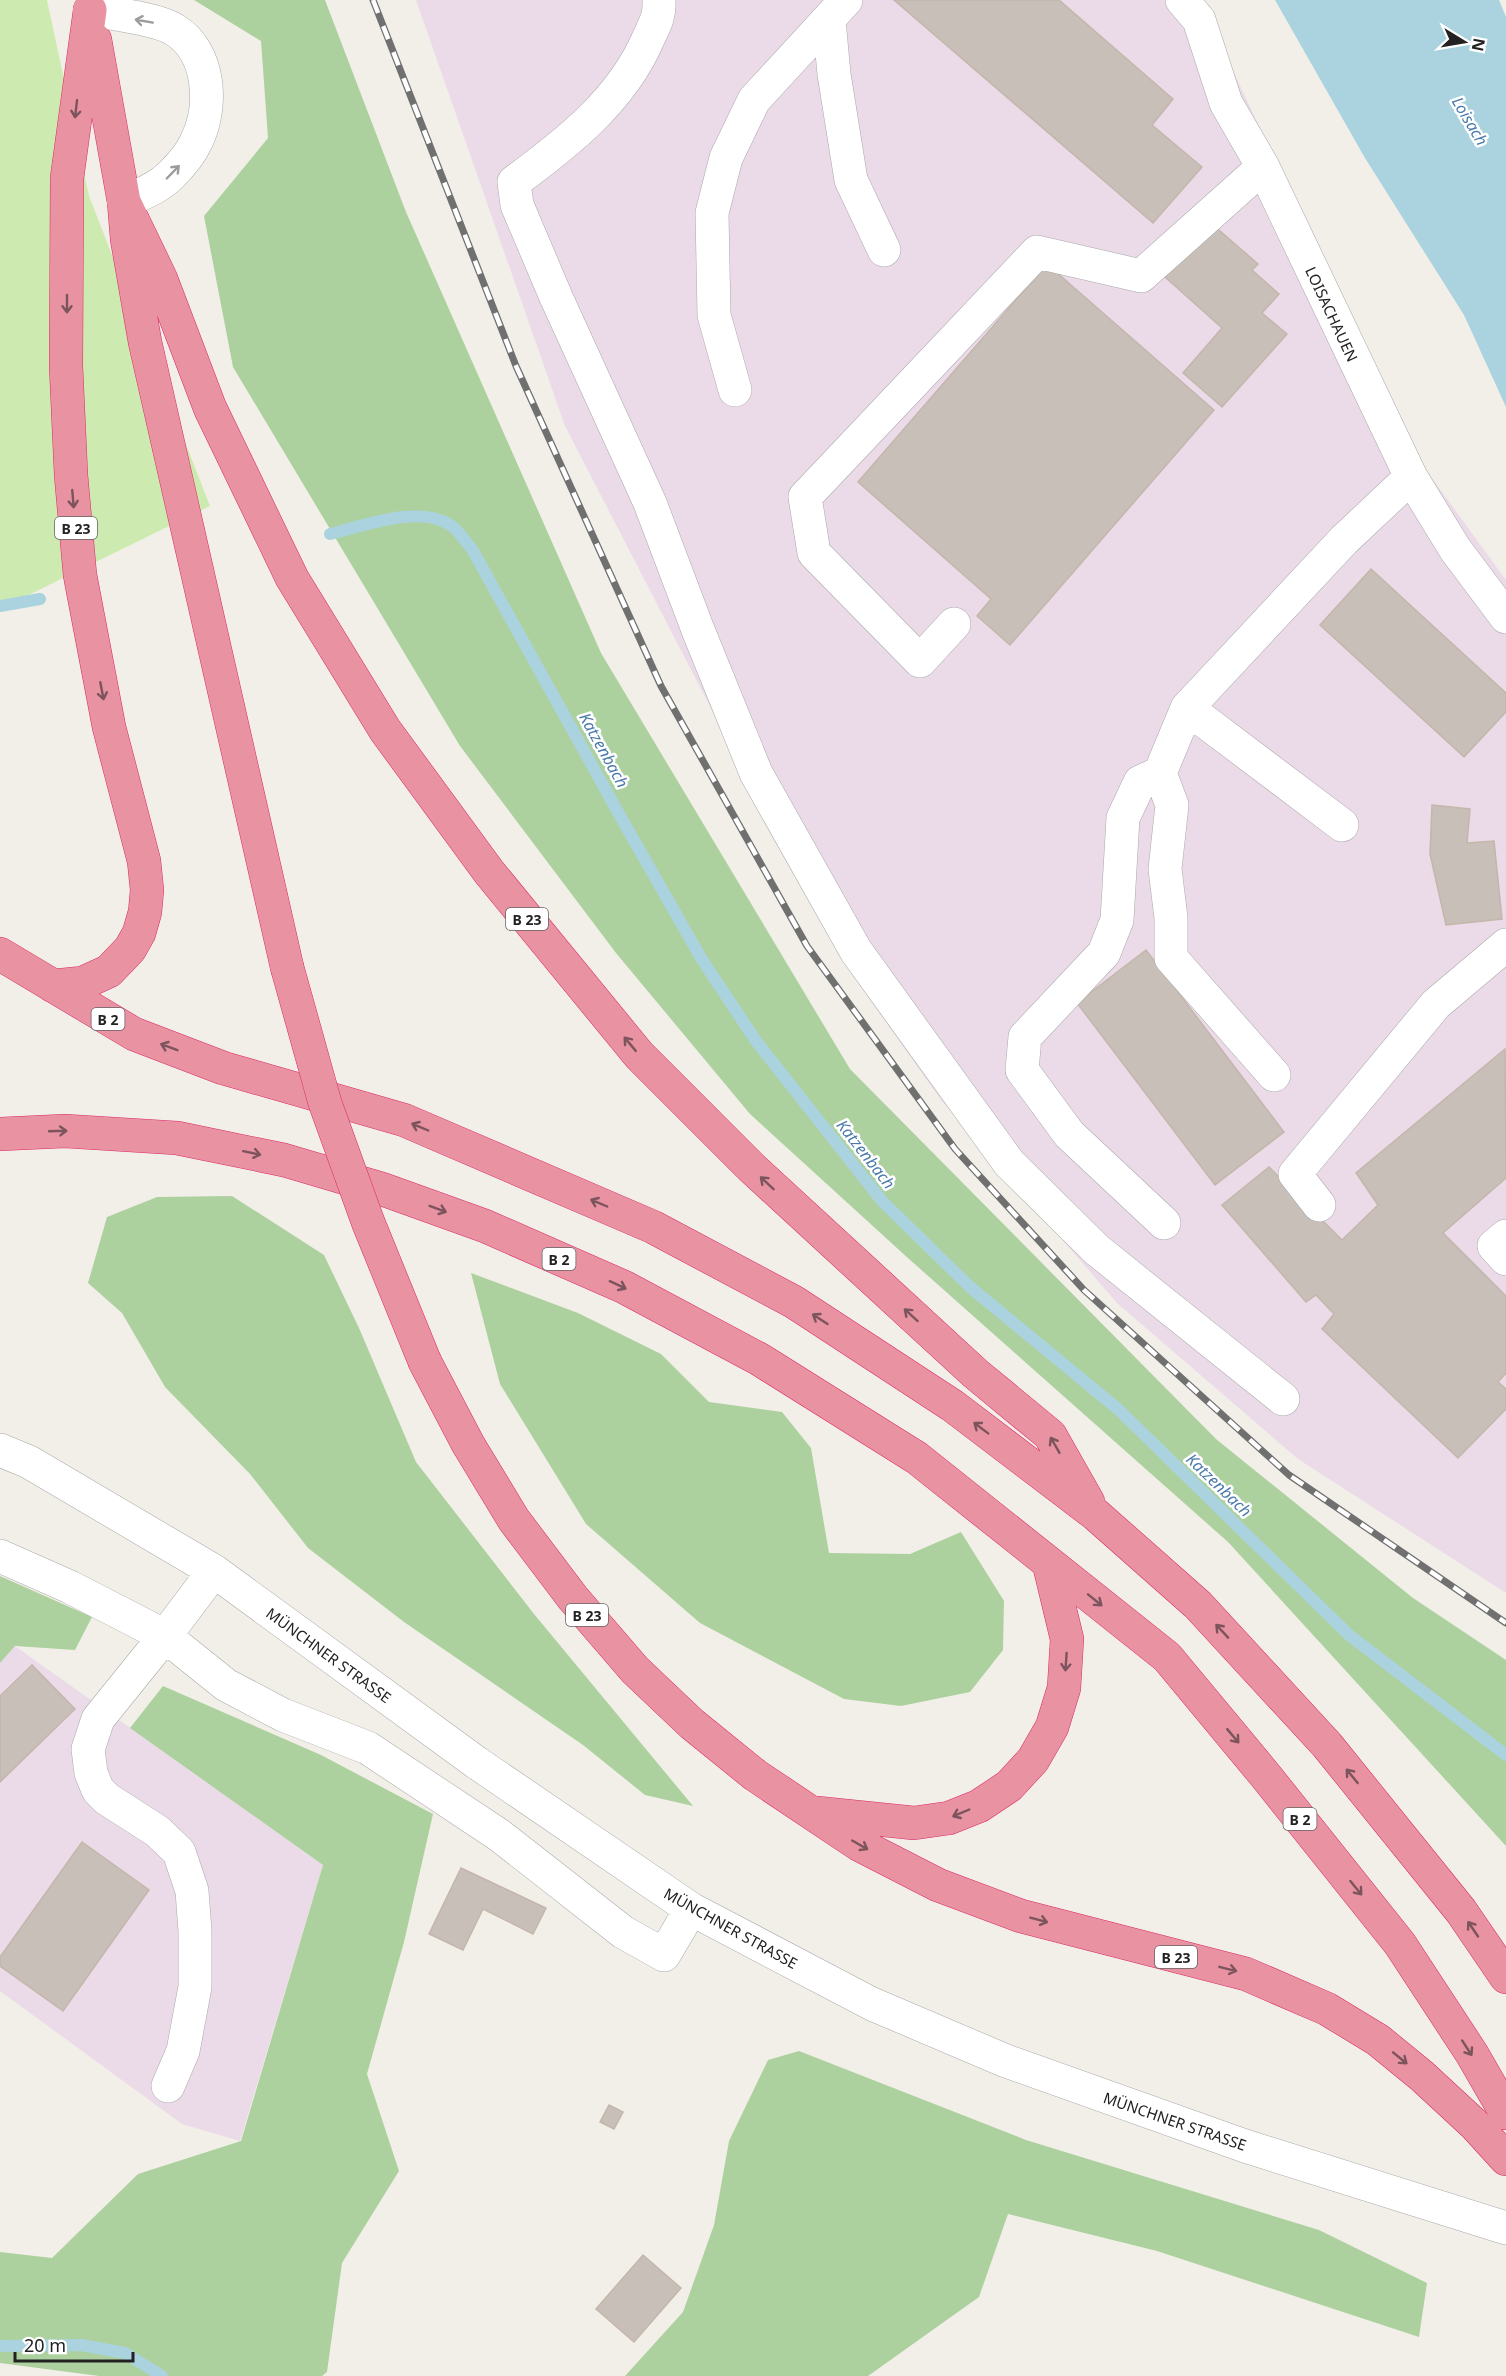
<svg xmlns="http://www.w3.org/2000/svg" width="1506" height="2376" font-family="'Noto Sans',sans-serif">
<rect width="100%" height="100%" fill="#f2efe9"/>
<path fill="#ebdbe8" d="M 416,0 L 1195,0 L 1207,15 L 1408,445 L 1506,580 L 1506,1593 L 1298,1459 L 1118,1304 L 941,1100 L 839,956 L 565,426 Z
M 15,1646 L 323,1865 L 240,2141 L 182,2124 L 0,1991 L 0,1663 Z"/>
<path fill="#cdebb0" d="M 0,0 L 47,0 L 89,196 L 210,506 L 0,609 Z"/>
<path fill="#add19e" d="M 194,0 L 325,0 L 406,212 L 601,653 L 850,1069 L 1216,1439 L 1413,1598 L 1506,1660 L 1506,1846 L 1228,1542 L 909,1259 L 750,1114 L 616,953 L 460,746 L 233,367 L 204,216 L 268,138 L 261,41 Z
M 232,1196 L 324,1255 L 359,1328 L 416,1462 L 534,1614 L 693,1806 L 645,1795 L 583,1745 L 404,1622 L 308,1548 L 250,1474 L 165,1387 L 122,1313 L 88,1283 L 107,1217 L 157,1197 Z
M 471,1273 L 578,1313 L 661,1354 L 709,1402 L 782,1412 L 811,1448 L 829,1553 L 910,1554 L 961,1532 L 1004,1601 L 1003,1650 L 970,1692 L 901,1706 L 844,1699 L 700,1623 L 586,1524 L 500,1384 Z
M 0,1576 L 92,1617 L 75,1650 L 15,1646 L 0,1663 Z
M 163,1686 L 321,1755 L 433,1814 L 404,1942 L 367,2074 L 399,2171 L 342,2263 L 327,2372 L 322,2376 L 99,2376 L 0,2363 L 0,2252 L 52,2258 L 138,2174 L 241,2141 L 323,1865 L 130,1728 Z
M 799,2051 L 1026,2140 L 1319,2230 L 1427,2283 L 1419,2337 L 1157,2251 L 1008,2214 L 979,2297 L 868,2376 L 625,2376 L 683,2312 L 714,2225 L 729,2141 L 768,2060 Z"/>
<path fill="#aad3df" d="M 1275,0 L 1499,0 L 1506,17 L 1506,407 L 1464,315 L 1365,158 Z"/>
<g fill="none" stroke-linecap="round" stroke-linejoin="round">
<path stroke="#aad3df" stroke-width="12" d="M 330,534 C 363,526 423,503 453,527 C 460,533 466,542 472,549 L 619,814 L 701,958 L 756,1041 L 882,1201 L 970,1287 L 1119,1410 L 1349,1635 L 1506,1755
M 0,606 L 40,599
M 0,2346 L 81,2345 L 125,2353 L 162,2376"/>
</g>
<path fill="#c7bfb8" stroke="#c4b6ab" stroke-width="1.5" d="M 894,0 L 1059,0 L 1173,99 L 1152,125 L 1202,167 L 1153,223 Z
M 1212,224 L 1258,264 L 1252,270 L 1279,294 L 1262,313 L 1287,334 L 1222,407 L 1183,373 L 1222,328 L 1165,277 Z
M 1047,264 L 1214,410 L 1010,645 L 977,616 L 991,599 L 858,482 Z
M 1371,569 L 1506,693 L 1506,712 L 1464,757 L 1320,625 Z
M 1432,805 L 1470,809 L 1467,843 L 1494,841 L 1502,919 L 1446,925 L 1430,854 Z
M 1146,950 L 1284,1132 L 1215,1185 L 1077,1003 Z
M 1505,1049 L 1506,1178 L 1443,1233 L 1506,1296 L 1506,1373 L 1498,1382 L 1506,1389 L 1506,1409 L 1458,1458 L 1322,1329 L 1334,1314 L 1316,1295 L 1306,1302 L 1222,1205 L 1269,1167 L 1342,1240 L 1378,1205 L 1356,1173 Z
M 32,1665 L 75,1709 L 0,1782 L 0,1696 Z
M 82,1842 L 149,1890 L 63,2011 L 0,1966 L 0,1957 Z
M 461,1868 L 546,1908 L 533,1934 L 483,1909 L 463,1950 L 429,1934 Z
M 609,2105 L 623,2112 L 614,2129 L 600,2122 Z
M 643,2255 L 681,2288 L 634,2342 L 596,2309 Z"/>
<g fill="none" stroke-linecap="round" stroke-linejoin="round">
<g stroke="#a9a9a9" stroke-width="34">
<path id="minor" d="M 659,0 C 660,16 655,24 648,39 C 622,100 566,144 514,182 L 517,205 L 556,297 L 650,503 L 698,630 L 756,773 L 856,951 L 1009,1163 L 1097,1250 L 1283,1399
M 1182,0 L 1199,20 L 1226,103 L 1263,167 L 1411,477 L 1455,549 L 1506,617
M 90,10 C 112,14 156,18 175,30 C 210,52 214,106 196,142 C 191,153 180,166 171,175 C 158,188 141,194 124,202
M 829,20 L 834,74 L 851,180 L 884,250
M 735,390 L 714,315 L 712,213 L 726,158 L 754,100 L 846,0
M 954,624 L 920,661 L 814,553 L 805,497 L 1037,252 L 1141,276 L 1263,167
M 1187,708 L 1342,825
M 1160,773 L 1172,805 L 1165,869 L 1171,918 L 1171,958 L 1274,1075
M 1319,1205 L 1295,1174 L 1436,1004 L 1506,945
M 1164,1223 L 1069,1134 L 1022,1070 L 1025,1037 L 1104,953 L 1117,920 L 1123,818 L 1140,782 L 1160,773 L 1187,708 L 1344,540 L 1411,477
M 1506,1236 L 1494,1246 L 1506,1259
M 0,1450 L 29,1462 L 214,1571 L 477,1763 L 691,1909 L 872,2004 L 1006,2061 L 1245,2146 L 1506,2228
M 0,1556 L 70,1587 L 165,1636 L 226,1685 L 283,1715 L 368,1748 L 499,1835 L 623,1932 L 664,1955 L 691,1909
M 168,2086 L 183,2051 L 195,1987 L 195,1931 L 192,1891 L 179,1852 L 157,1831 L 107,1799 L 98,1790 L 91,1773 L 88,1749 L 98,1719 L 165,1636 L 214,1571"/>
</g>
<g stroke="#dc2a67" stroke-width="34">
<path id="highway" d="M 95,40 L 124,202 L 127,239 L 145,342 L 287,967
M 124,202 L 161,279 L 210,408 L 292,578 L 385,730 L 489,872 L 639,1055 L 752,1168 L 976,1374 L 1050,1435 L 1088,1502
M 0,954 L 134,1034 L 223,1068 L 404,1120 L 653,1227 L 794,1302 L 953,1406 L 1095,1514 L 1198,1605 L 1327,1745 L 1461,1911 L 1506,1977
M 53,986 L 83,983 L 109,971 L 130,949 L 139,933 L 145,912 L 147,890 L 144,861 L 109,727 L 80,575 L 71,475 L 66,366 L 67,178 L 90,10
M 0,1134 L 65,1131 L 177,1138 L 284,1160 L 382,1189 L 485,1226 L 624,1287 L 759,1359 L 917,1458 L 1167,1657 L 1265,1775 L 1400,1944 L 1472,2054 L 1506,2113
M 425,1362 L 468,1444 L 514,1520 L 573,1598 L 635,1670 L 692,1724 L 755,1775 L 858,1844 L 938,1885 L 1021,1916 L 1246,1974 L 1327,2009 L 1378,2040 L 1422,2076 L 1475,2125 L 1506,2159
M 817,1813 L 914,1823 L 949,1818 L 979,1806 L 1009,1786 L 1033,1760 L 1052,1727 L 1064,1688 L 1067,1639 L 1049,1564"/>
</g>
<use href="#minor" stroke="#fff" stroke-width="33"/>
<use href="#highway" stroke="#e892a2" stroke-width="33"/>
<g stroke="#707070" stroke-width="7">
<path id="rail" d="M 373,0 L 516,366 L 661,686 L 807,946 L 955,1149 L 1084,1290 L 1289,1475 L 1506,1623"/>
</g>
<use href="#rail" stroke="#fff" stroke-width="4.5" stroke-dasharray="14" stroke-linecap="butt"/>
<g stroke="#dc2a67" stroke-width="34" stroke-linecap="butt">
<path id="highway-bridge" d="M 287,967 L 325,1103 L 368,1222 L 425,1362"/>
</g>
<use href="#highway-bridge" stroke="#e892a2" stroke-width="33"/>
</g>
<defs><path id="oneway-shaft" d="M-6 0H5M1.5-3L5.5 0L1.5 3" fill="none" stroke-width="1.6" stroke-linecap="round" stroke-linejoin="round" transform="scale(1.5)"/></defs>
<g stroke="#9c9c9c">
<use href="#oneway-shaft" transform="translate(144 21) rotate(-170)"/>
<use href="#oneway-shaft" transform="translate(173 172) rotate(-46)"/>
</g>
<g stroke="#7b545c">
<use href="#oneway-shaft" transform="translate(76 109) rotate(97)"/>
<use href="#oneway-shaft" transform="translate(67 304) rotate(90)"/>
<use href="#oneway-shaft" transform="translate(73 499) rotate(85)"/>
<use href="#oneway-shaft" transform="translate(102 691) rotate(79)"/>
<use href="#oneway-shaft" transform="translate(630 1044) rotate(-130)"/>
<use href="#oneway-shaft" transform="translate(169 1047) rotate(-159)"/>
<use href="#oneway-shaft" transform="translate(420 1127) rotate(-157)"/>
<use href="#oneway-shaft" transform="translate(58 1131) rotate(-2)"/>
<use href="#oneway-shaft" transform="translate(252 1153) rotate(12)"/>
<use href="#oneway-shaft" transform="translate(767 1183) rotate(-137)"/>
<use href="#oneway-shaft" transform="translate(599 1203) rotate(-157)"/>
<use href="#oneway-shaft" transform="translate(438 1209) rotate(20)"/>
<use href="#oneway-shaft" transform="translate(618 1285) rotate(25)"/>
<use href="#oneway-shaft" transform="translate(911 1315) rotate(-138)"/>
<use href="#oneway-shaft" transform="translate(820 1319) rotate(-147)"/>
<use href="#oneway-shaft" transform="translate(981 1428) rotate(-143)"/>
<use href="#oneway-shaft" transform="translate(1055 1445) rotate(-120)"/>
<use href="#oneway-shaft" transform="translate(1095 1600) rotate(39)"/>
<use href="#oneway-shaft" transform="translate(1222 1631) rotate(-133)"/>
<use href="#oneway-shaft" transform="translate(1066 1662) rotate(94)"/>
<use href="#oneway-shaft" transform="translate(1233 1736) rotate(50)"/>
<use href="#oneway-shaft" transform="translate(1352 1776) rotate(-129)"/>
<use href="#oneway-shaft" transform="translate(961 1813) rotate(157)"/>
<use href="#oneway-shaft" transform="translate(860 1845) rotate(30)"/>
<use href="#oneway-shaft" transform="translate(1356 1888) rotate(51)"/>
<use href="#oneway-shaft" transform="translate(1039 1920) rotate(15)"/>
<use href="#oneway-shaft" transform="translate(1473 1929) rotate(-124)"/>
<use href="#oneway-shaft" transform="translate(1228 1969) rotate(14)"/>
<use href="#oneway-shaft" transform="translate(1467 2048) rotate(57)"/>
<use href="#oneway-shaft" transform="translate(1400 2058) rotate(39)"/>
</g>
<g text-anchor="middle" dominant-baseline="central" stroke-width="5" stroke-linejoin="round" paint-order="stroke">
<g fill="#fff" stroke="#646464" stroke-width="1.5">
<rect x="55" y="517" width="42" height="22" rx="4.5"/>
<rect x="506" y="908" width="42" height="22" rx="4.5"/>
<rect x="91.5" y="1008" width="33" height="22" rx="4.5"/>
<rect x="542.5" y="1248" width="33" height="22" rx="4.5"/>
<rect x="566" y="1604" width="42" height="22" rx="4.5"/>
<rect x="1283.5" y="1808" width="33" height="22" rx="4.5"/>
<rect x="1155" y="1946" width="42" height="22" rx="4.5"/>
</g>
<g font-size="14" font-weight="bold" fill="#222">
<text x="76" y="528">B 23</text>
<text x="527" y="919">B 23</text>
<text x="108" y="1019">B 2</text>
<text x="559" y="1259">B 2</text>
<text x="587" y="1615">B 23</text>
<text x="1300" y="1819">B 2</text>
<text x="1176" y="1957">B 23</text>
</g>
<g font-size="15" fill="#222" stroke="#fff">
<text transform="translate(1332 314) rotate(65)">LOISACHAUEN</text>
<text transform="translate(329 1655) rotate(36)">MÜNCHNER STRASSE</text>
<text transform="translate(731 1928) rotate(29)">MÜNCHNER STRASSE</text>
<text transform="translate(1175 2121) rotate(19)">MÜNCHNER STRASSE</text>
</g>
<g font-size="16" font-style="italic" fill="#4a7aab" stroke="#fff">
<text transform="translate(1470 121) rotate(59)">Loisach</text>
<text transform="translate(604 750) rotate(61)">Katzenbach</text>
<text transform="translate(866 1154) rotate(52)">Katzenbach</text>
<text transform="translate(1219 1485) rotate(44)">Katzenbach</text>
</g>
</g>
<g transform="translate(1464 42) rotate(101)" stroke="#ffffff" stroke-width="4.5" paint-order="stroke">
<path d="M0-4.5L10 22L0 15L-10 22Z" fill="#222222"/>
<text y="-9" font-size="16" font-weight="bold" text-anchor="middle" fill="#222222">N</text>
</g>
<path d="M15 2352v9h118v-9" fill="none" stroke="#222222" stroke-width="3"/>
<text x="24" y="2352" font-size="18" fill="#222222" stroke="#ffffff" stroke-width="4.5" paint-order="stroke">20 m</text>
</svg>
